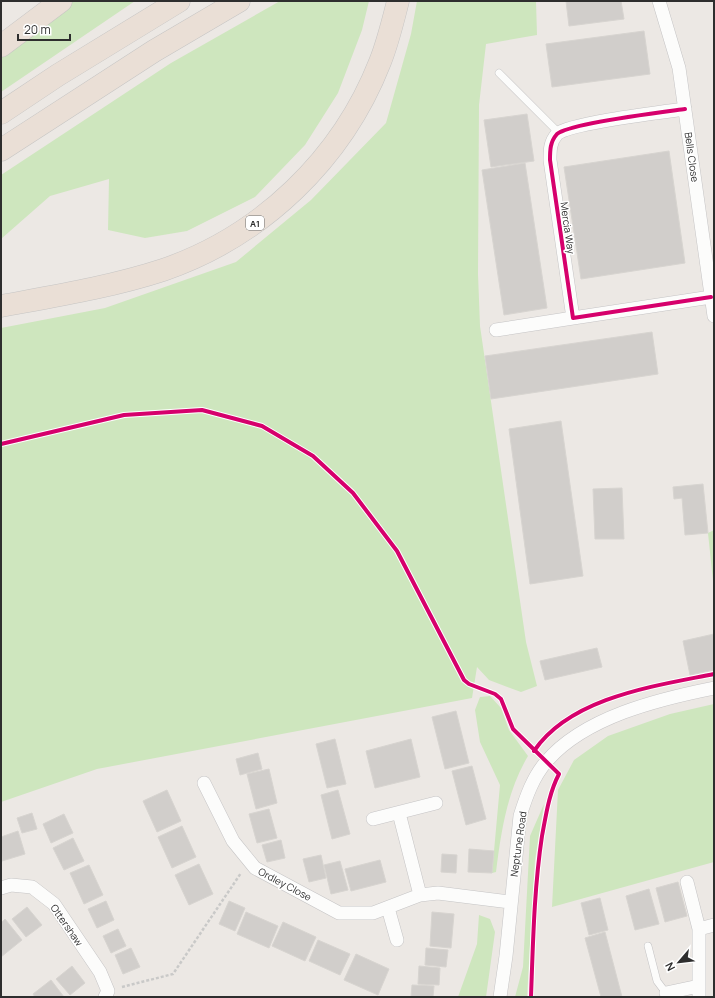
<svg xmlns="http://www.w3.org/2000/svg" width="715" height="998" font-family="Manrope,sans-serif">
<rect width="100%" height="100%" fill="#ece8e4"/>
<path fill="#cee6be" d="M 73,1 L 135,1 L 1,92 L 1,56 Z
M 280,1 L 369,1 L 362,30 L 338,93 L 305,145 L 255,197 L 187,231 L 145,238 L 108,230 L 109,179 L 50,196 L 1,239 L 1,175 L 171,63 Z
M 417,1 L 536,1 L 537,35 L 486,44 L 479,105 L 478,274 L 480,326 L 526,642 L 537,686 L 521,692 L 489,680 L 477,667 L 472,698 L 97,769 L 1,802 L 1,328 L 105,308 L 236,262 L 311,200 L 386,123 L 411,34 Z
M 714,530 L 714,581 L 713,581 L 708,533 Z
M 490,696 L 501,708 L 509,730 L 528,756 C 507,791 501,832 496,872 L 492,873 L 500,785 L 480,742 L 475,710 L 480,697 Z
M 714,704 L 714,862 L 552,907 L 558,790 L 574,760 L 608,736 L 670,714 Z
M 544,804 L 535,860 L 527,997 L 515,997 L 523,967 L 530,836 Z
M 479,915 L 490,919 L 495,932 L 486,997 L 458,997 L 477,944 Z"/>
<path fill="#d1cecb" stroke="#d7d4d0" d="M 566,1 L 621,1 L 624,19 L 569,26 Z
M 644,31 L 650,74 L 552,87 L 546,44 Z
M 527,114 L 534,161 L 491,167 L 484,120 Z
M 669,151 L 685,263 L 581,279 L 564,167 Z
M 525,163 L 547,308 L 504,315 L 482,170 Z
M 652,332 L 658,374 L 491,399 L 485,356 Z
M 561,421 L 583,576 L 530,584 L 509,429 Z
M 703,484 L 708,533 L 685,535 L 682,498 L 674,499 L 673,487 Z
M 622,488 L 624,539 L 595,539 L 593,489 Z
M 714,634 L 714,670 L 690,675 L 683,641 Z
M 597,648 L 602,667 L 545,680 L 540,661 Z
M 456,711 L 469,763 L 445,769 L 432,717 Z
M 335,739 L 346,784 L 327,788 L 316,744 Z
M 411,739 L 420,777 L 375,788 L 366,751 Z
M 258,753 L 262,769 L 240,775 L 236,759 Z
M 472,766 L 486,819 L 466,825 L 452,771 Z
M 269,769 L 277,803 L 256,809 L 247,774 Z
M 167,790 L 181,821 L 157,832 L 143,801 Z
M 338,790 L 350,834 L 332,839 L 321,795 Z
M 269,809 L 277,838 L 257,843 L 249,814 Z
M 32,813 L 37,829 L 22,833 L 17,818 Z
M 64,814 L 73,833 L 51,843 L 43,824 Z
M 182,826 L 196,857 L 172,868 L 158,837 Z
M 18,831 L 25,854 L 2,861 L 1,837 Z
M 73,838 L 84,861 L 64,870 L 53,848 Z
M 281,840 L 285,858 L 267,862 L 262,845 Z
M 469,849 L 494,851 L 492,873 L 468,872 Z
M 442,854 L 457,855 L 456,873 L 441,872 Z
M 321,855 L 326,878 L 309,882 L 303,859 Z
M 380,860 L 386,882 L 351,891 L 345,869 Z
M 340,861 L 348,890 L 331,894 L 324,865 Z
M 199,864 L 213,894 L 189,905 L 175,875 Z
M 89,865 L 103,895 L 84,904 L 70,873 Z
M 678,882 L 687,916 L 665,922 L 656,888 Z
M 649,889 L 659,924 L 635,930 L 626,896 Z
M 600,898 L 608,930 L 589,935 L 581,903 Z
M 106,901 L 114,920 L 97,928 L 88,909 Z
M 229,901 L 245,908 L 235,931 L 219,924 Z
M 27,907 L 42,925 L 26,937 L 12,919 Z
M 246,912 L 278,926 L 269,948 L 237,934 Z
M 432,912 L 454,914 L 451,948 L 430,946 Z
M 5,919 L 22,940 L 1,957 L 1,923 Z
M 283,922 L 316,937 L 305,961 L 272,946 Z
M 118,929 L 126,946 L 111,953 L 103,936 Z
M 605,932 L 622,997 L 601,997 L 585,938 Z
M 318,940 L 350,954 L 340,975 L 309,961 Z
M 131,948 L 140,967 L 123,974 L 115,955 Z
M 426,948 L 448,950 L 446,967 L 425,965 Z
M 356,954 L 389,969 L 378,995 L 344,980 Z
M 72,966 L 85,983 L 70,995 L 56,979 Z
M 419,966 L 440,968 L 439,985 L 418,984 Z
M 51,980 L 64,997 L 35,997 L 33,994 Z
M 412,985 L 434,986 L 433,997 L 411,997 Z"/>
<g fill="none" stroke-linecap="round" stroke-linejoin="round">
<g stroke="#c5c4c5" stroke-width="8">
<path id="lane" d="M 499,73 L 559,133
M 648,946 L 657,981 L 666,993"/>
</g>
<g stroke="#c5c4c5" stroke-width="14">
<path id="street" d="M 659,1 L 679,68 L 714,316
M 685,109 C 663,112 570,123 557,134 C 550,142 550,150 550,160 L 573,318 L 711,297
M 496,330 L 573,318
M 204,783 L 233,841 L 255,868 L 339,913 L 373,913 L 420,895 L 438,893 L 510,902
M 399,813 L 420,895
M 373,819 L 436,803
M 687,882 L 699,929 L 699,997
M 1,888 L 11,885 L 32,887 L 54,904 L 100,972 L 108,991 L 105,997
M 388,908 L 397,940
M 699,929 L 714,925
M 666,993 L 699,986
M 500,997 L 506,956 L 520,816 C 526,797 533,777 546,762 C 584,717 659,699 714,688"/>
</g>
<g stroke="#c6c5c4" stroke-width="23">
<path id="highway" d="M 1,46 L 61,1
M 1,113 L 58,75 L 179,1
M 1,150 L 154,51 L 239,1
M 1,306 C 55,296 111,287 163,270 C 262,236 342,159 380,62 C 388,42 393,21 398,1"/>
</g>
<path stroke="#c9c9c8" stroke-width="2.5" stroke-dasharray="3 2" stroke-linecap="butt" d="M 122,987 L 173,974 L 241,873"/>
<use href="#lane" stroke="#fcfcfb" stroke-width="7"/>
<use href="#street" stroke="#fcfcfb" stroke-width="13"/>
<use href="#highway" stroke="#eadfd6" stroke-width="22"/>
<g stroke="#fff" stroke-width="6">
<path id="cycleway" d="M 685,109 C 663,112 570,123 557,134 C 550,142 550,150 550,160 L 573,318 L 711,297
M 1,444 L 124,415 L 202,410 L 262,426 L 313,456 L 353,493 L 397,551 L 464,680 L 469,684 L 495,694 L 501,699 L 513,729 L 559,774 C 549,793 546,815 542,836 C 534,889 533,943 531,997
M 534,751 C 571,697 655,686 714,674"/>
</g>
<use href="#cycleway" stroke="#d6006c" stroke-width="4"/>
</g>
<g text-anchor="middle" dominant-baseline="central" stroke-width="3" stroke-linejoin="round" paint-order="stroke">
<rect fill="#fff" stroke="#6d6d6d" stroke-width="1" x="246" y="216" width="18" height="14" rx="3"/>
<g font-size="9" font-weight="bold" fill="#2e2e2e">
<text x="255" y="223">A1</text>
</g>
<g font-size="10" fill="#2e2e2e" stroke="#fff">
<text transform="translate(692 157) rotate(82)">Bells Close</text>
<text transform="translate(568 228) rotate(82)">Mercia Way</text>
<text transform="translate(518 844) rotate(-82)">Neptune Road</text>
<text transform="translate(285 884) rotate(28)">Ordley Close</text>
<text transform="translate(67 925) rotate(55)">Ottershaw</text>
</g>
</g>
<rect width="715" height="998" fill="none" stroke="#2e2e2e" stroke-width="4"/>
<g transform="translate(679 962) rotate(242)" stroke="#ffffff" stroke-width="3" paint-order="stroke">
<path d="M0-3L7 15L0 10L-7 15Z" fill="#2e2e2e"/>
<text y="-6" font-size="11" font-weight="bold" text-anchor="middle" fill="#2e2e2e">N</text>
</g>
<path d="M18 34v6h52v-6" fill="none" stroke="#2e2e2e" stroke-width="2"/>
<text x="24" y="34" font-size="12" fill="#2e2e2e" stroke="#ffffff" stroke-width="3" paint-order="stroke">20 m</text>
</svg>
